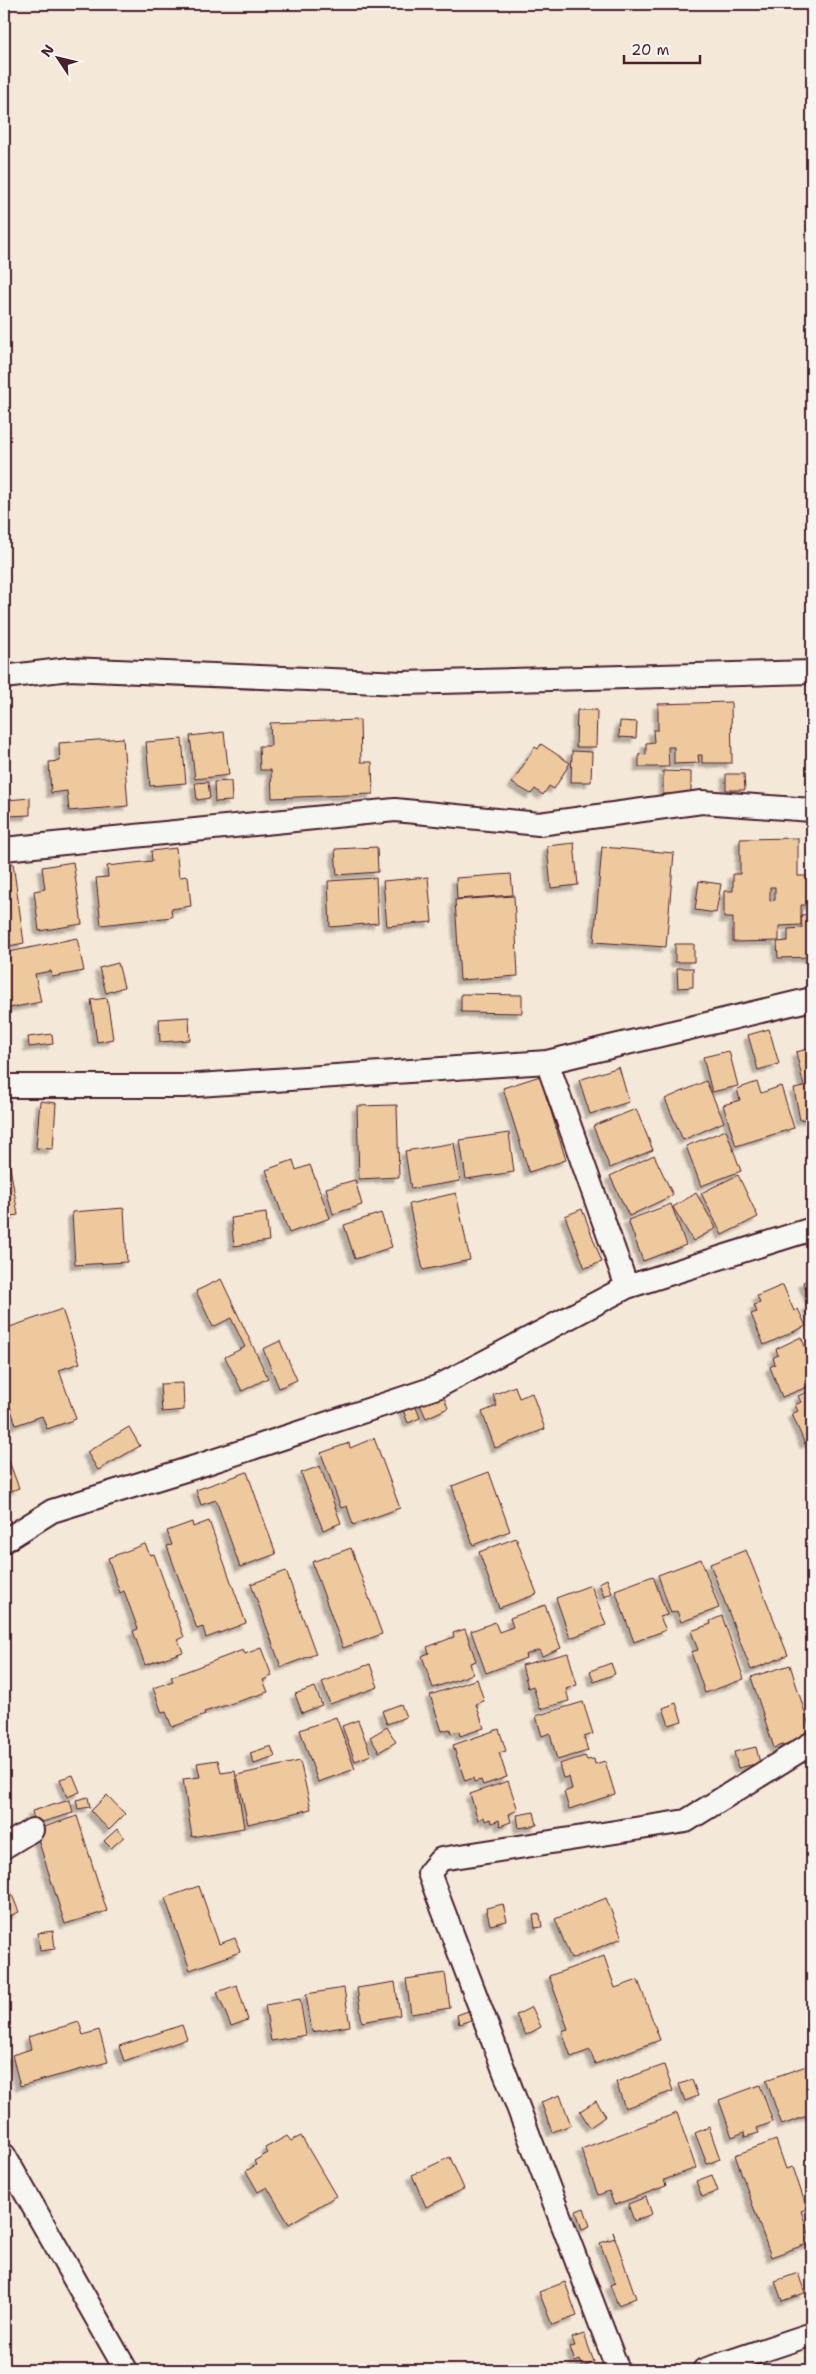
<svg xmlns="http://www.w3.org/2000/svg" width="816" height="2374" font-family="'Shantell Sans',sans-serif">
<defs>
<filter id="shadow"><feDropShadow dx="-4.5" dy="4.5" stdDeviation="1" flood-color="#0004"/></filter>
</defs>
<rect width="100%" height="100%" fill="#f4e8d9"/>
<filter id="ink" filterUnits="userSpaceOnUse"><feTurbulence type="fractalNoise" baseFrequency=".02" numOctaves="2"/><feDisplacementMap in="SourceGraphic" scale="10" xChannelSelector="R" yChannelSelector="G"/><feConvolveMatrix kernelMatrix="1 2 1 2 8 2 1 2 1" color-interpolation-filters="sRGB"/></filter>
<g filter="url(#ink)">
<path fill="#eec99e" stroke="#4a1f2b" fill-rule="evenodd" filter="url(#shadow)" d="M 731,702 L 732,763 L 702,763 L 702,755 L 698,755 L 699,763 L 674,764 L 674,747 L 668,747 L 669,767 L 639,767 L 639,754 L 646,755 L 646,743 L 654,742 L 653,730 L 658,730 L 658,704 Z
M 577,710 L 597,710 L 596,747 L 576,747 Z
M 360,720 L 361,762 L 372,762 L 373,794 L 272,798 L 271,770 L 260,770 L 259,746 L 271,746 L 270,723 Z
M 620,721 L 637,722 L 636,738 L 619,737 Z
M 224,732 L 229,775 L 195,779 L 190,736 Z
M 123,738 L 128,806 L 69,811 L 67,791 L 51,793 L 49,762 L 60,761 L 59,743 Z
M 182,739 L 186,783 L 150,786 L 146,742 Z
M 541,744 L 570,763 L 554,789 L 549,786 L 543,795 L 535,789 L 531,794 L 512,783 L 535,747 L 538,749 Z
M 572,751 L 592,752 L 591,782 L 571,782 Z
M 663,771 L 691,772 L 691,794 L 663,794 Z
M 726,774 L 744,774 L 745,790 L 726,790 Z
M 231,781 L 232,801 L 215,802 L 214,782 Z
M 208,782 L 210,798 L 197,800 L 195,783 Z
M 30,798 L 30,815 L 8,816 L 7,800 Z
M 798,838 L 798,876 L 812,876 L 812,905 L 801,905 L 801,925 L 779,926 L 779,941 L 733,942 L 733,918 L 724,918 L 724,891 L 733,891 L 733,874 L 740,874 L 740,839 ZM 770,887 L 775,887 L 775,900 L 770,901 Z
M 574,843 L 578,885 L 551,888 L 547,846 Z
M 377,847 L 378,872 L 337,875 L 335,849 Z
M 602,847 L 674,853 L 666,947 L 594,942 Z
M 176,848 L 179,877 L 188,876 L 191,906 L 171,909 L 172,917 L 101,925 L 96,878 L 108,877 L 107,866 L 152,861 L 151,851 Z
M 73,862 L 82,924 L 39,931 L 34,891 L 45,889 L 42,867 Z
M 13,863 L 24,943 L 4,947 L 4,864 Z
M 511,874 L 513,895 L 457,899 L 456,878 Z
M 428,877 L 432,922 L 387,926 L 383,881 Z
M 376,878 L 378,923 L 330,927 L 328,881 Z
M 699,881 L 721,884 L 716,913 L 695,910 Z
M 514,896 L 518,976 L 460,980 L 455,900 Z
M 812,914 L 812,957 L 778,958 L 777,942 L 788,941 L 788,929 L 802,928 L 801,915 Z
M 77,938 L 84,971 L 52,977 L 51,971 L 35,974 L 41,1002 L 4,1009 L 4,953 Z
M 675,944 L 694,944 L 694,962 L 675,962 Z
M 118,963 L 124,987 L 106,993 L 99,968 Z
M 677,968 L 693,968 L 693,987 L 678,988 Z
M 461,994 L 522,995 L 522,1013 L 461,1012 Z
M 107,998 L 113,1039 L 97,1042 L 91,1000 Z
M 189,1017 L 190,1040 L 160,1042 L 159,1019 Z
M 769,1029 L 779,1064 L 758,1070 L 748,1035 Z
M 52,1034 L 53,1044 L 29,1047 L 28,1037 Z
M 812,1048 L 812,1118 L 800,1120 L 794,1089 L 804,1087 L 796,1052 Z
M 729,1051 L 738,1086 L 712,1092 L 703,1057 Z
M 619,1067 L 629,1102 L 590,1114 L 579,1080 Z
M 540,1076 L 566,1160 L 529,1172 L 503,1088 Z
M 706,1081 L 724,1122 L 683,1140 L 665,1099 Z
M 757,1082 L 761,1093 L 781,1086 L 794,1128 L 736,1146 L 723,1105 L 740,1100 L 737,1089 Z
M 40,1101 L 56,1103 L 53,1149 L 36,1148 Z
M 397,1105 L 399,1177 L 359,1179 L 357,1106 Z
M 636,1109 L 653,1150 L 610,1168 L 593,1126 Z
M 726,1130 L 741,1171 L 701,1186 L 686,1146 Z
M 509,1133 L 514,1172 L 466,1179 L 460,1140 Z
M 4,1142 L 6,1142 L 18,1215 L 4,1217 Z
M 454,1143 L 460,1181 L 411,1189 L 405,1151 Z
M 654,1155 L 673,1195 L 629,1216 L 610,1176 Z
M 293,1160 L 296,1170 L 310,1165 L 330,1218 L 289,1233 L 266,1170 Z
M 738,1175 L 758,1217 L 722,1235 L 701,1193 Z
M 355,1180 L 362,1205 L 333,1214 L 326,1188 Z
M 456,1193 L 470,1260 L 423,1270 L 409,1204 Z
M 696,1193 L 716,1228 L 693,1241 L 673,1207 Z
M 671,1204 L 686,1245 L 643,1261 L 628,1220 Z
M 124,1208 L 127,1262 L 75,1265 L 72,1212 Z
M 582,1209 L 602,1262 L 585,1268 L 565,1216 Z
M 266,1213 L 269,1241 L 234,1246 L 231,1218 Z
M 381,1213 L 392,1247 L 355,1259 L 344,1225 Z
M 812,1278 L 812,1318 L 807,1306 L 812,1304 L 803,1282 Z
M 221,1279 L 268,1378 L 242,1391 L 225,1357 L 245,1347 L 231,1318 L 213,1327 L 196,1291 Z
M 783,1285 L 794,1311 L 798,1309 L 806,1326 L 764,1345 L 751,1314 L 757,1312 L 754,1305 L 760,1303 L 757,1296 Z
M 62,1309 L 80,1363 L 59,1370 L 76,1419 L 47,1429 L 42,1416 L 16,1425 L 4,1388 L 4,1329 Z
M 801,1337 L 812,1363 L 812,1385 L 782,1397 L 770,1367 L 775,1364 L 773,1358 L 778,1355 L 776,1349 Z
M 280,1341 L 297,1380 L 279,1388 L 263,1349 Z
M 183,1383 L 184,1410 L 162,1412 L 160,1384 Z
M 515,1386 L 519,1398 L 532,1393 L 545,1429 L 495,1448 L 482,1412 L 497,1406 L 493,1395 Z
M 812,1390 L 812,1441 L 805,1444 L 792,1414 L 798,1411 L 795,1405 L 801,1402 L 798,1396 Z
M 442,1392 L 448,1408 L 426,1418 L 419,1402 Z
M 414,1402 L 420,1418 L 408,1423 L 402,1407 Z
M 129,1427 L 140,1446 L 98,1470 L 87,1452 Z
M 374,1438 L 400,1508 L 353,1525 L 347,1506 L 341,1508 L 321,1453 L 349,1443 L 350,1448 Z
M 4,1448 L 19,1488 L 4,1494 Z
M 320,1466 L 341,1523 L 323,1530 L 301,1473 Z
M 247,1472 L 276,1554 L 240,1567 L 216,1500 L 201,1505 L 196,1490 Z
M 489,1472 L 510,1531 L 473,1545 L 452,1486 Z
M 209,1521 L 246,1623 L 206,1638 L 203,1627 L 197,1629 L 167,1546 L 172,1545 L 167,1531 L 192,1522 L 193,1527 Z
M 516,1538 L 537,1594 L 499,1608 L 479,1552 Z
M 145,1544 L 150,1555 L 154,1554 L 184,1637 L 178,1640 L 183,1652 L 145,1665 L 133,1631 L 138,1629 L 124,1591 L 120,1593 L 108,1558 Z
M 351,1548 L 382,1634 L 343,1648 L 312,1562 Z
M 746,1550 L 788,1655 L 751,1670 L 710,1564 Z
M 701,1559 L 719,1608 L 681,1622 L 677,1611 L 671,1613 L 658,1575 Z
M 286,1571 L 316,1654 L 281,1667 L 251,1584 Z
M 653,1576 L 667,1615 L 660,1617 L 666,1630 L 634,1642 L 615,1590 Z
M 607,1579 L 612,1593 L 604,1597 L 599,1583 Z
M 591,1585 L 606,1625 L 570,1638 L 556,1598 Z
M 545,1605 L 561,1648 L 542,1656 L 539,1650 L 525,1655 L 526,1658 L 486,1673 L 471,1631 L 495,1622 L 499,1632 L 513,1627 L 510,1618 Z
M 722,1616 L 744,1679 L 705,1693 L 691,1652 L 698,1650 L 691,1631 L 711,1624 L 710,1621 Z
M 465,1629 L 476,1661 L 470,1663 L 473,1674 L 433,1688 L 422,1656 L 429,1653 L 427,1647 L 454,1637 L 453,1633 Z
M 261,1648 L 272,1676 L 263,1680 L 268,1692 L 204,1712 L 205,1715 L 172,1727 L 166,1712 L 162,1713 L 153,1688 L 173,1681 L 171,1677 L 243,1650 L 245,1654 Z
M 568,1653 L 577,1685 L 566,1689 L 569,1701 L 540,1709 L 533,1686 L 528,1688 L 522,1665 Z
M 611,1663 L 615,1674 L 594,1682 L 590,1671 Z
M 370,1664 L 378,1687 L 330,1704 L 322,1682 Z
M 790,1665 L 812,1735 L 774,1748 L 751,1677 Z
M 477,1679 L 484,1701 L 476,1704 L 484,1728 L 460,1736 L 459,1731 L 451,1733 L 450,1729 L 442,1731 L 430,1695 Z
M 315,1687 L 322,1705 L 302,1713 L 295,1694 Z
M 583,1702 L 593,1734 L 584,1737 L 588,1751 L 557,1760 L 550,1733 L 542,1736 L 536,1716 Z
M 676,1703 L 682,1721 L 669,1725 L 663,1708 Z
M 401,1704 L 406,1717 L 387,1724 L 382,1711 Z
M 336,1717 L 355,1769 L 318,1782 L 300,1730 Z
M 358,1720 L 371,1755 L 355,1761 L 342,1726 Z
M 387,1727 L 396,1742 L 379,1752 L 370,1737 Z
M 499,1729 L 506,1751 L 499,1753 L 507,1777 L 483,1785 L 481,1780 L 474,1782 L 473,1778 L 465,1781 L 453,1745 Z
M 271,1746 L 275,1757 L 254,1764 L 250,1753 Z
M 756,1747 L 760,1763 L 738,1768 L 734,1752 Z
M 585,1756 L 587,1760 L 594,1759 L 595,1764 L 605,1761 L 615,1794 L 569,1809 L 564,1792 L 572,1789 L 569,1777 L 563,1778 L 559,1764 Z
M 218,1760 L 221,1773 L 235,1771 L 244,1828 L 192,1837 L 183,1779 L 200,1777 L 197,1763 Z
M 300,1761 L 311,1809 L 248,1824 L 237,1775 Z
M 73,1775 L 80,1792 L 67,1797 L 60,1779 Z
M 508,1781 L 518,1810 L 509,1814 L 511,1822 L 500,1826 L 499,1820 L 492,1823 L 490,1819 L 485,1821 L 484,1817 L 478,1820 L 470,1794 Z
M 107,1795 L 125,1814 L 109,1830 L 91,1811 Z
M 88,1797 L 90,1807 L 78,1809 L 76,1800 Z
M 70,1800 L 73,1813 L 35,1824 L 32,1811 Z
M 534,1812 L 537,1825 L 519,1828 L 517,1815 Z
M 77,1816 L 107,1911 L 65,1924 L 35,1830 Z
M 117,1829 L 124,1837 L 111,1848 L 104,1841 Z
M 199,1886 L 219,1944 L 235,1938 L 240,1952 L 190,1970 L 165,1898 Z
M 10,1890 L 19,1912 L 4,1918 L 4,1893 Z
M 606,1898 L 622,1938 L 571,1959 L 555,1919 Z
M 503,1904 L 507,1921 L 490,1925 L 486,1908 Z
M 540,1914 L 542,1927 L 535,1928 L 533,1915 Z
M 53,1931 L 55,1949 L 40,1951 L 38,1933 Z
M 604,1956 L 615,1988 L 638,1980 L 660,2040 L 595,2064 L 590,2050 L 571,2057 L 562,2031 L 568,2029 L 549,1976 Z
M 445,1973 L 450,2008 L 411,2014 L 406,1979 Z
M 395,1982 L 400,2015 L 362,2022 L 357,1988 Z
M 237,1985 L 248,2020 L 231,2026 L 217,1992 Z
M 344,1988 L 350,2026 L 312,2032 L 306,1994 Z
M 300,1999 L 306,2035 L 271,2041 L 265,2005 Z
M 532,2007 L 541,2027 L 526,2035 L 516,2015 Z
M 468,2011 L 471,2020 L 459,2024 L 457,2015 Z
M 79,2022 L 83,2035 L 99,2030 L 108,2062 L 20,2086 L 12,2055 L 31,2049 L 28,2037 Z
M 182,2025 L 187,2039 L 124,2061 L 119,2046 Z
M 812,2064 L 812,2114 L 782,2125 L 766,2080 Z
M 664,2065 L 673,2091 L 625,2108 L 616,2082 Z
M 692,2080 L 698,2096 L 685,2101 L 679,2084 Z
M 760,2085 L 773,2122 L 757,2128 L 759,2133 L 745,2137 L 744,2132 L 732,2137 L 719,2100 Z
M 560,2095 L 571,2125 L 552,2132 L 541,2102 Z
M 596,2101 L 606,2116 L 590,2127 L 580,2111 Z
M 677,2113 L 696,2168 L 664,2180 L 666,2186 L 614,2205 L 609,2191 L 598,2195 L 581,2149 Z
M 709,2127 L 720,2159 L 707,2164 L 695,2133 Z
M 287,2136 L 291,2141 L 301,2136 L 336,2196 L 289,2224 L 267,2187 L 258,2192 L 246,2171 L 256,2165 L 254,2161 L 268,2153 L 265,2148 Z
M 776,2140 L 786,2169 L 793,2167 L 807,2209 L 801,2211 L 812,2242 L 771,2257 L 735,2155 Z
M 450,2157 L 464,2189 L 426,2207 L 412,2175 Z
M 712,2175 L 718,2191 L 702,2197 L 696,2181 Z
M 646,2197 L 652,2214 L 634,2221 L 628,2204 Z
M 584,2208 L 590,2226 L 582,2229 L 576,2211 Z
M 613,2232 L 636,2298 L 618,2305 L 610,2285 L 615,2283 L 600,2243 L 615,2238 Z
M 798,2273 L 805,2293 L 782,2301 L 775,2281 Z
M 565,2282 L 577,2316 L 552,2325 L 539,2292 Z
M 584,2334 L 594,2362 L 583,2367 L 580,2360 L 575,2362 L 570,2347 L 575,2346 L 572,2338 Z"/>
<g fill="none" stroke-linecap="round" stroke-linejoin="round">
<g stroke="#4a1f2b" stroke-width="26">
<path id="minor" d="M 4,677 L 69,669 L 402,683 L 812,672
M 4,849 L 395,810 L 539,824 L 702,802 L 812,810
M 4,1086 L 183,1086 L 547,1062 L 812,999
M 627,1287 L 812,1229
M 4,1541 L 52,1511 L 198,1466 L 437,1387 L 627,1287 L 547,1062
M 4,1847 L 32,1830
M 4,2155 L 126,2370
M 618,2370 L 429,1873 L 441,1859 L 686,1821 L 812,1743
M 704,2370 L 812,2334"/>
</g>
<use href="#minor" stroke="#f6f6f2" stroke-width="22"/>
</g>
</g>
<rect width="816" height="2374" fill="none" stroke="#f6f6f2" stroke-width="20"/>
<rect x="10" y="10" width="796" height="2354" fill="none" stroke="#4a1f2b" stroke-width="2" filter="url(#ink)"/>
<g transform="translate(58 58) rotate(305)" stroke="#f6f6f2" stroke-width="4" paint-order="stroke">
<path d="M0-4L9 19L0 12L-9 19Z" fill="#4a1f2b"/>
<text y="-8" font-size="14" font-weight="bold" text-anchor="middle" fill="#4a1f2b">N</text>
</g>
<path d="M624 55v8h76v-8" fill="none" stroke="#4a1f2b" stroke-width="2.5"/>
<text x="631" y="55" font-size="15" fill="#4a1f2b" stroke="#f6f6f2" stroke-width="4" paint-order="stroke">20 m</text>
</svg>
